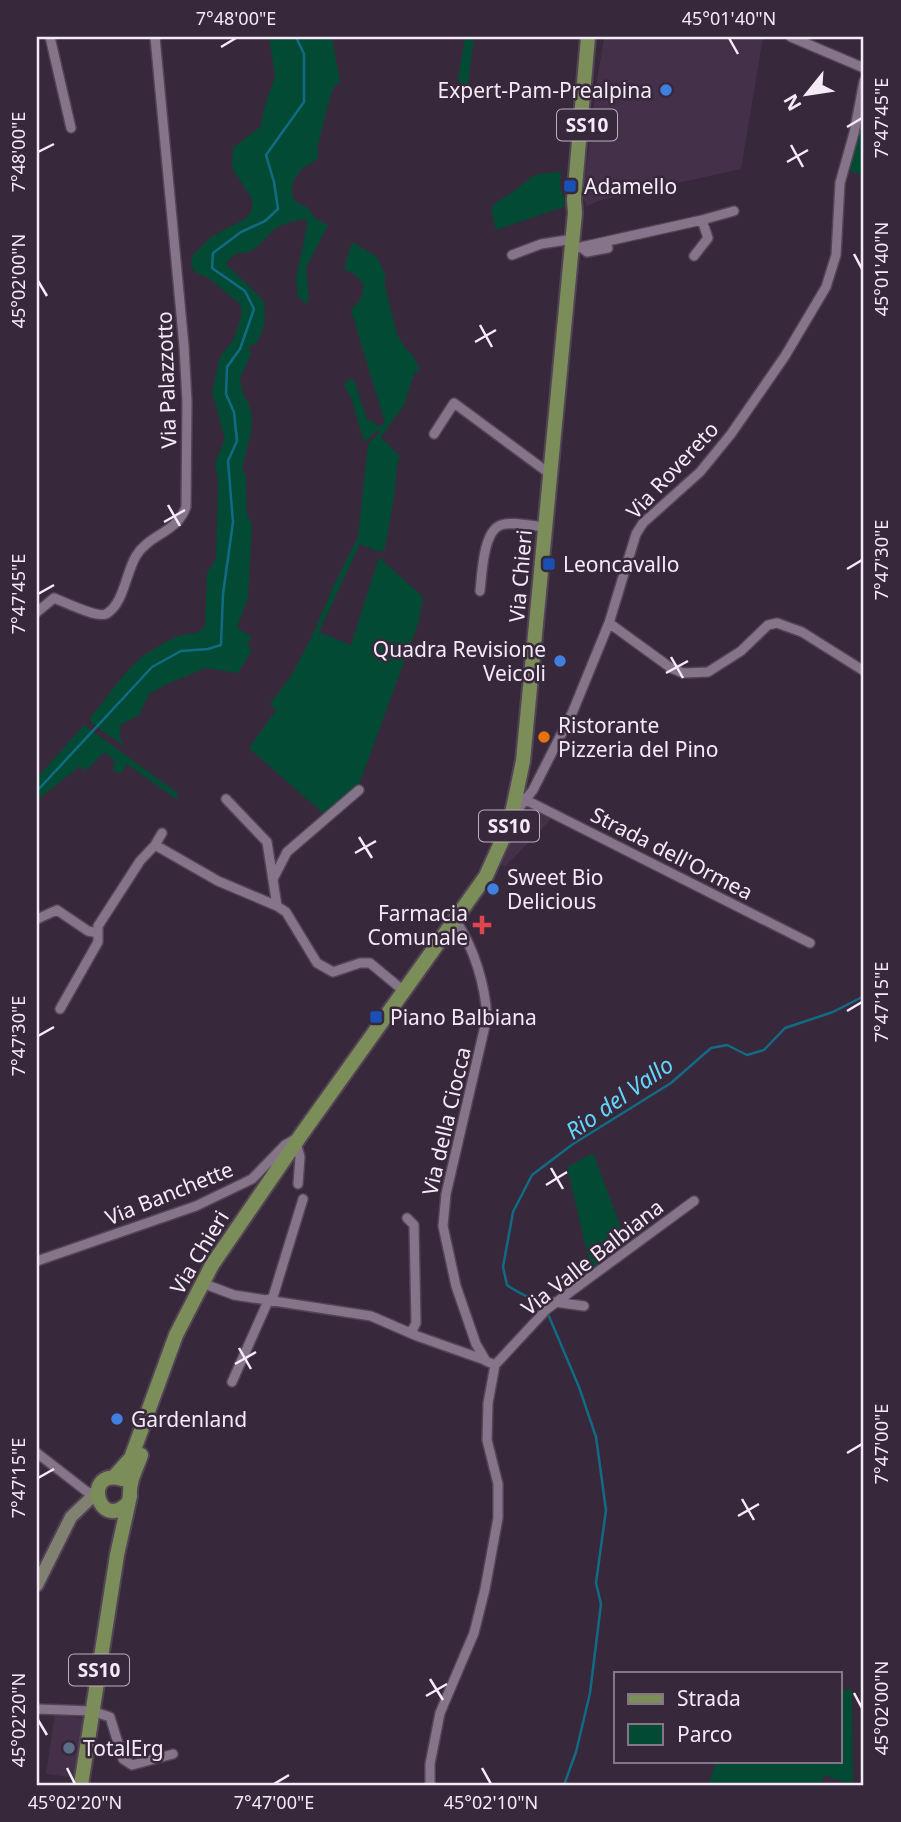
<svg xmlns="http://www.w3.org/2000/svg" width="901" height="1822" font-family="'Noto Sans',sans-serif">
<rect width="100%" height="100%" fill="#38283b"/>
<path fill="#443049" d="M 604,37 L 763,37 L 741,169 L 601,200 L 587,206 L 583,199 L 595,94 Z
M 527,805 L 552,818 L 505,867 L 500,864 Z
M 55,1714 L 85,1719 L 76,1778 L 46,1774 Z"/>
<path fill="#024a33" d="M 269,37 L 332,37 L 340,82 L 334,87 L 331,94 L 317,148 L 319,156 C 314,164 307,164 301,170 C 289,183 287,203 306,206 L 316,219 L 328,225 L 306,268 L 309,300 L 305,304 L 297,295 L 296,278 L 307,226 L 306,219 C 295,221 283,223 274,230 C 261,240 255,256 237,253 L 225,263 L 263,300 C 267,315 265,341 249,347 L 251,354 L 240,378 L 243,394 L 249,404 L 252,418 L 251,432 L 242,468 L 246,477 L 247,515 L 252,524 L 248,597 L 237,628 L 252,637 L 247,645 L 252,650 L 238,673 L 206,668 L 165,685 L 149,694 L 139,715 L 120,725 L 120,737 L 124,746 L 91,723 L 90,718 C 106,699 126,668 147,653 C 154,649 174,637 181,635 C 192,633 196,636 205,626 L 207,573 L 216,559 L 218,480 L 215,463 L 225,439 L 212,392 L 220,357 L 234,339 L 242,313 L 239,303 L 207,277 L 196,273 L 191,266 L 192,256 L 211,237 L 246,218 L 252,210 L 252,199 L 232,168 L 233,148 L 261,126 L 263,112 L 275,76 Z
M 465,37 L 474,37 L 468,85 L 461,85 L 458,79 Z
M 860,126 L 864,127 L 864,176 L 849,170 Z
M 561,172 L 560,185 L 566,206 L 496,230 L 491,208 C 498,199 506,197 514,191 C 536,174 532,173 561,172 Z
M 352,242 L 377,257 L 385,274 L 385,286 L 397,334 L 405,348 L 412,354 L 420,370 L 414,374 L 404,405 L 381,437 L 400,457 L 397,465 L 395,491 L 385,549 L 379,552 L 360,544 L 319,632 L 351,645 L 379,557 L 423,597 L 419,621 L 360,782 L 324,814 L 249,748 L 276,710 L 270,704 L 291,676 L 312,636 L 334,585 L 358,537 L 367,453 L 369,442 L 379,433 L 378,430 L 364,442 L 351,398 L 344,385 L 349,379 L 354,380 L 367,419 L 374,422 L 377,427 L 385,423 L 351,310 L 360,300 L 364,286 L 356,275 L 344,269 Z
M 84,725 L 179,794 L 176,799 L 127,764 L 121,774 L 112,769 L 115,761 L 105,752 L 85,771 L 80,766 L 37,800 L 37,778 Z
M 593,1153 L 627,1243 L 591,1270 L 567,1167 Z
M 852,1689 L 853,1785 L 824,1775 L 821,1785 L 708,1785 L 716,1761 L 840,1761 L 840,1690 Z"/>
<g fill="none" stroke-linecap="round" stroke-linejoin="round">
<path stroke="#126b85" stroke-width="2.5" d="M 37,791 L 152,667 L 181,651 L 208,649 L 221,645 L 223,594 L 233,522 L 228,461 L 237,441 L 234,412 L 226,394 L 227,367 L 240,349 L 254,309 L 245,291 L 212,268 L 213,253 L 241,232 L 265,221 L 278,209 L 274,182 L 266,155 L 304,102 L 304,54 L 296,37
M 543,1309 C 532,1296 520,1295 507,1285 L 503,1267 L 513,1212 L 532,1175 L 573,1144 L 671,1083 L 711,1048 L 727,1045 L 747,1055 L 764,1050 L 785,1028 L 833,1012 L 864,996
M 548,1314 L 579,1387 L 596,1437 L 606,1510 L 596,1583 L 601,1604 L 590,1693 L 576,1752 L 564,1785"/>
<g stroke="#524455" stroke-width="12">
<path id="street" d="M 50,37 L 71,128
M 791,37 L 864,68
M 702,220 L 734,211
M 582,248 L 587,252 L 608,248
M 572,249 L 702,220 L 708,238 L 694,256
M 512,255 L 541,244 L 573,239
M 434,434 L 454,403 L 550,474
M 480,591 C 482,574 483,531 501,525 C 512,521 532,526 545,527
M 37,612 L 54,598 C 64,602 97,618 106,614 C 124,604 126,572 136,556 C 149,534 177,533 186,507 L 187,402 L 184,346 L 155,37
M 609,623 L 671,668 L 683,673 L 708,672 L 741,651 L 768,625 L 777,623 L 802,632 L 864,671
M 522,798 L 810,943
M 226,799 L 267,842 L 277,906 L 286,912 L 317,963 L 333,972 L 360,963 L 370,963 L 405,992
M 514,814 L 533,790 L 573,711 L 609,623 L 636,534 L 643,523 L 700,472 L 731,434 L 785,356 L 826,287 L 836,255 L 840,183 L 854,133 L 864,81
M 155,845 L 218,881 L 277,906
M 273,879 L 287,852 L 359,790
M 37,919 L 57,910 L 88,931 L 98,933
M 456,921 C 474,948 485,984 487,1017 L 446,1194 L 443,1226 L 456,1286 L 476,1344 L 486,1361 L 495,1365
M 60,1009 L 98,942 L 98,926 L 140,861 L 155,845 L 162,833
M 296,1142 L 300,1157 L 298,1184
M 407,1218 L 414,1225 L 416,1323 L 411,1333
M 37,1261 L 196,1206 L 252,1179 L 285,1145 L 297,1138
M 202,1283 L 234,1295 L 371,1316 L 417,1336 L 485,1360
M 272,1300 L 303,1199
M 555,1302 L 584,1306
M 232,1382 L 269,1299
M 37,1453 L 86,1491 L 90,1493 L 97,1492
M 37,1709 L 92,1711 L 110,1717 L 123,1759 L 132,1765 L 173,1754
M 430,1785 L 430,1764 L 440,1713 L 474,1633 L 485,1589 L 498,1518 L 498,1484 L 487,1440 L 488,1403 L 495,1365 L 547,1309 L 694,1201"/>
</g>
<g stroke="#524455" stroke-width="16">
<path id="secondary" d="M 37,1585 L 71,1517 L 97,1492"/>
</g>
<g stroke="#524455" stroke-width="18">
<path id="primary" d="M 114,1477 L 131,1458 L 176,1335 L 212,1265 L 301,1135 L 486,876 L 510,823 L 523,761 L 575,213 L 574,199 L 588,37
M 122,1479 C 82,1467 98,1532 127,1504
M 81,1785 L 117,1555 L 130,1496 C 129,1480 136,1470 141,1455"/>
</g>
<use href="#street" stroke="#86748a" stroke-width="9"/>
<use href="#secondary" stroke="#818171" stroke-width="12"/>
<use href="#primary" stroke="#7b8d58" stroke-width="14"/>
</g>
<path fill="none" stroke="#f5eaf7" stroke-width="2.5" d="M 729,38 L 738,54M 221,47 L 236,38M 847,127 L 862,118M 791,145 L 803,167M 38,152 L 54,144M 787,162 L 808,150M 854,254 L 862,269M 38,281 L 47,296M 480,325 L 492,347M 475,342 L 496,330M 168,505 L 180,526M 164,522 L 185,510M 847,569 L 862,560M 38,594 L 54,585M 671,657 L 683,678M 666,673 L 688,661M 359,837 L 372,858M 355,853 L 376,841M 847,1011 L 862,1002M 38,1036 L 54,1027M 551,1168 L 563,1189M 546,1185 L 567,1172M 239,1348 L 251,1369M 235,1364 L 256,1352M 847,1453 L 862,1444M 38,1478 L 54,1469M 742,1499 L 754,1520M 738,1516 L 759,1504M 430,1679 L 443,1700M 854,1693 L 862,1708M 426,1696 L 447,1684M 38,1720 L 47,1735M 67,1768 L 75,1784M 482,1768 L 491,1784M 274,1784 L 289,1775"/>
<g fill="#3f7fe0" stroke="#38283b" stroke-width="2.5">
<circle cx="666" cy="90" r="7"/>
<circle cx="560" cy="661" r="7"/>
<circle cx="493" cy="889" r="7"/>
<circle cx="117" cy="1419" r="7"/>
</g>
<g fill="#1a4fb4" stroke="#38283b" stroke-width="2.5">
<rect x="563" y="179" width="14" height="14" rx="3.5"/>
<rect x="542" y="557" width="14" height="14" rx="3.5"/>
<rect x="369" y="1010" width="14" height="14" rx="3.5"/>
</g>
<circle fill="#e8710a" stroke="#38283b" stroke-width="2.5" cx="544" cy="737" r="7"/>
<path fill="#e0444e" stroke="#38283b" stroke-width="2.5" d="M478.5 914.5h7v7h7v7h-7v7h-7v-7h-7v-7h7z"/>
<circle fill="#5c6f8a" stroke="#38283b" stroke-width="2.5" cx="69" cy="1748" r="7"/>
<g text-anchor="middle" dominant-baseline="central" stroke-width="5" stroke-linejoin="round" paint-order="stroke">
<g fill="#38283b" stroke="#bcb0bf" stroke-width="2">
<rect x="557" y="109.5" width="60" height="31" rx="5"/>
<rect x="479" y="810.5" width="60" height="31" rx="5"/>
<rect x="69" y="1654.5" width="60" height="31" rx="5"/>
</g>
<g font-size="19" font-weight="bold" fill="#f5eaf7">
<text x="587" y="125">SS10</text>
<text x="509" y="826">SS10</text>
<text x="99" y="1670">SS10</text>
</g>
<g font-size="21" fill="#f5eaf7" stroke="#38283b" text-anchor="start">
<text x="652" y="90" text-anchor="end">Expert-Pam-Prealpina</text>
<text x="584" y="186">Adamello</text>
<text x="563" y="564">Leoncavallo</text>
<text x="546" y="649" text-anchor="end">Quadra Revisione<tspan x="546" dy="24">Veicoli</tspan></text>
<text x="558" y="725">Ristorante<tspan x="558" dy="24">Pizzeria del Pino</tspan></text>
<text x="507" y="877">Sweet Bio<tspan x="507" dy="24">Delicious</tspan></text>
<text x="468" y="913" text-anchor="end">Farmacia<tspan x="468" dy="24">Comunale</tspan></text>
<text x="390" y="1017">Piano Balbiana</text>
<text x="131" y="1419">Gardenland</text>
<text x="83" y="1748">TotalErg</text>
</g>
<g font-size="21" fill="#f5eaf7" stroke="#38283b">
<text transform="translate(166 380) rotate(-92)">Via Palazzotto</text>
<text transform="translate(672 470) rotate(-47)">Via Rovereto</text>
<text transform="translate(520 576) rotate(-85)">Via Chieri</text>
<text transform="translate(672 853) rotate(27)">Strada dell'Ormea</text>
<text transform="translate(446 1121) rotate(-77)">Via della Ciocca</text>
<text transform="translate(169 1193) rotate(-22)">Via Banchette</text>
<text transform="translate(199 1252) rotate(-59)">Via Chieri</text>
<text transform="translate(592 1257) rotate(-38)">Via Valle Balbiana</text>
</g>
<g font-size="23" font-style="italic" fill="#63d6fd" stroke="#38283b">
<text transform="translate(619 1097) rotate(-35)">Rio del Vallo</text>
</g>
</g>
<rect width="901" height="1822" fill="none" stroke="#38283b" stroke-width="77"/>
<rect x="614" y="1672" width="228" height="91" fill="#38283b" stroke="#847686" stroke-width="2"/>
<rect x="628" y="1694" width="35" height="10" fill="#7b8d58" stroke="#847686" stroke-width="2"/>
<text x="677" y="1706" font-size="21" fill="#f5eaf7">Strada</text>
<rect x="628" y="1724" width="35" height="21" fill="#024a33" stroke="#847686" stroke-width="2"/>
<text x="677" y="1742" font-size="21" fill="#f5eaf7">Parco</text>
<g transform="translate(807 94) rotate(240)" stroke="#38283b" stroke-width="5" paint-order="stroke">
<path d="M0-5L12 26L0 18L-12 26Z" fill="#f5eaf7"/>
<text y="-10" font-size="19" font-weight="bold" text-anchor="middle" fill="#f5eaf7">N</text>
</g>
<rect x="38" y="38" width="824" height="1746" fill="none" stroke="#f5eaf7" stroke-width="2.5"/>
<g font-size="18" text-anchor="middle" fill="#f5eaf7">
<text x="236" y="25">7°48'00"E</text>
<text x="729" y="25">45°01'40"N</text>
<text transform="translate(882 118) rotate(-90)" y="6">7°47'45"E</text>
<text transform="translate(19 152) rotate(-90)" y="6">7°48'00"E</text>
<text transform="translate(882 269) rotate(-90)" y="6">45°01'40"N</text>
<text transform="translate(19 281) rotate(-90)" y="6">45°02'00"N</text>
<text transform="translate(882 560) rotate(-90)" y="6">7°47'30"E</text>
<text transform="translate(19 594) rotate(-90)" y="6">7°47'45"E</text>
<text transform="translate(882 1002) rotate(-90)" y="6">7°47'15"E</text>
<text transform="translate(19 1036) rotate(-90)" y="6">7°47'30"E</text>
<text transform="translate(882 1444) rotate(-90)" y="6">7°47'00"E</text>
<text transform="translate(19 1478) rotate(-90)" y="6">7°47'15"E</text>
<text transform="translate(882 1708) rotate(-90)" y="6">45°02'00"N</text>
<text transform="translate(19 1720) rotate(-90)" y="6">45°02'20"N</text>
<text x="75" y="1809">45°02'20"N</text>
<text x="274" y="1809">7°47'00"E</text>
<text x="491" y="1809">45°02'10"N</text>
</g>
</svg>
